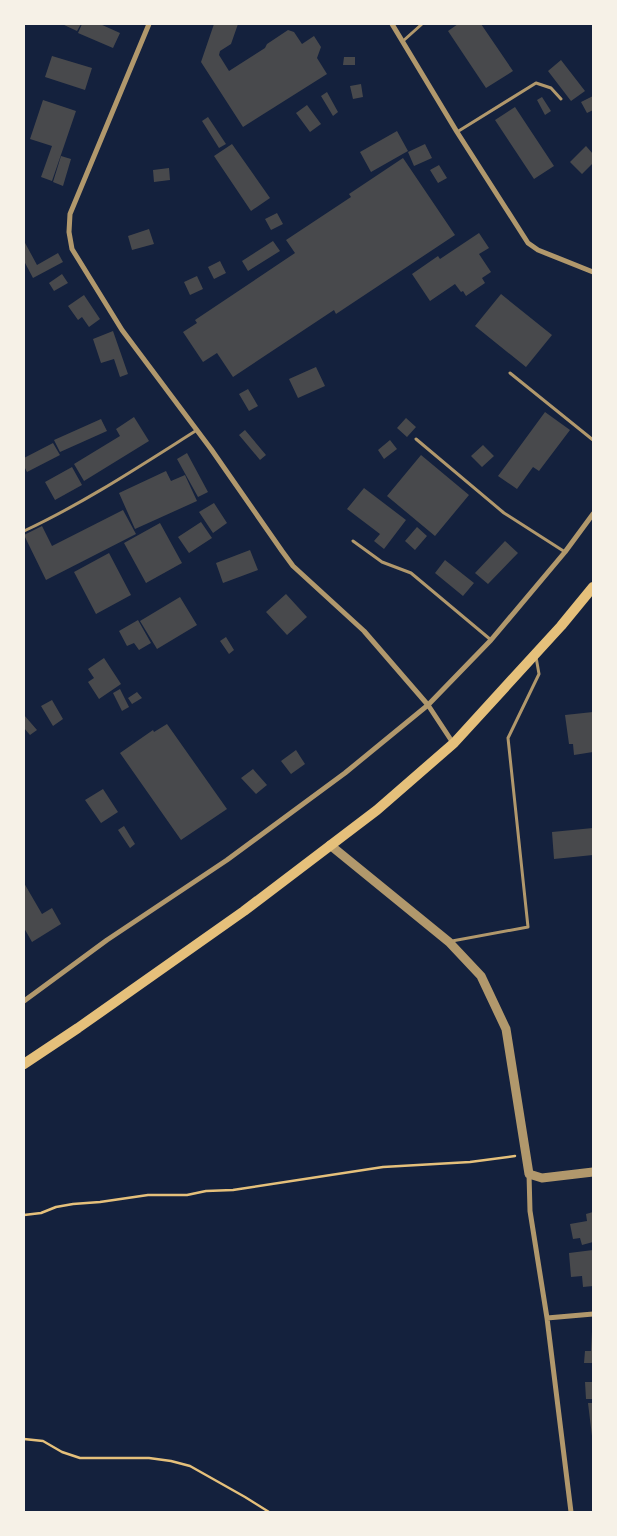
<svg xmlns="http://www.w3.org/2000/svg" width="617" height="1536" font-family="'Alegreya Sans',sans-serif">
<rect width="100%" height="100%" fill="#14213d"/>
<path fill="#48494c" d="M 62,24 L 81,24 L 77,31 Z
M 82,24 L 100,24 L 120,33 L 113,48 L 78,33 Z
M 214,24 L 238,24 L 231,44 L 220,51 L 219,55 L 229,71 L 265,48 L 267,44 L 288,30 L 294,32 L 302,44 L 314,36 L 321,47 L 317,58 L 327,74 L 243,127 L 201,62 Z
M 458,24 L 481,24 L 513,71 L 486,88 L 448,31 Z
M 52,56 L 92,68 L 85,90 L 45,77 Z
M 344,57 L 355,57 L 355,65 L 343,65 Z
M 561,60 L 585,91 L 571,101 L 548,71 Z
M 361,84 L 363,97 L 353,99 L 350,86 Z
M 327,92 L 338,112 L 333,116 L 321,96 Z
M 593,96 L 593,110 L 587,113 L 581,102 Z
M 542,97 L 551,111 L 545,115 L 537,100 Z
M 43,100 L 76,111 L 52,181 L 41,177 L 52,146 L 30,139 Z
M 307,105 L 321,124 L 310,132 L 296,113 Z
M 515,107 L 554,166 L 534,179 L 495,120 Z
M 208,117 L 226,144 L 219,148 L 202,121 Z
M 397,131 L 408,151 L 371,172 L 360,152 Z
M 232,144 L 270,198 L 251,211 L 214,156 Z
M 425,144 L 432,158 L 414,166 L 408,152 Z
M 586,146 L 593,154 L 593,163 L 582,174 L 570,162 Z
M 61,156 L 71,159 L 63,186 L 53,182 Z
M 403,158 L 455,235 L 336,314 L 334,310 L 233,377 L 217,353 L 203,362 L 183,332 L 197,323 L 195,320 L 295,253 L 286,240 L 351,197 L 349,194 Z
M 439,165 L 447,178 L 438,183 L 430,170 Z
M 169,168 L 170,180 L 154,182 L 153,170 Z
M 277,213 L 283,224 L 271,230 L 265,219 Z
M 149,229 L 154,244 L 132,250 L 128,236 Z
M 479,233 L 489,248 L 479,254 L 491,272 L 482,278 L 485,283 L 466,296 L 463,291 L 461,292 L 455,284 L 430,301 L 412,274 L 438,256 L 440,259 Z
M 24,241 L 37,265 L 58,253 L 63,262 L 33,278 L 24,261 Z
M 273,241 L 280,251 L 248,271 L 242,261 Z
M 220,261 L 226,273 L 214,279 L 208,267 Z
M 62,274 L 68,283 L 54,291 L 49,283 Z
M 197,276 L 203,289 L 190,295 L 184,282 Z
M 501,294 L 552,335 L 526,367 L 475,326 Z
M 84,295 L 100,319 L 89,327 L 82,317 L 78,320 L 68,306 Z
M 113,331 L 128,374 L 120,377 L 114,359 L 101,363 L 93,339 Z
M 316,367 L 325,386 L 298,398 L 289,379 Z
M 248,389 L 258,406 L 249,411 L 239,394 Z
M 545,412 L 570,430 L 539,471 L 533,467 L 517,489 L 498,476 Z
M 134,417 L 149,441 L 84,481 L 74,464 L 120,436 L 116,429 Z
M 406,418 L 416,427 L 407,437 L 397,428 Z
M 101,419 L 107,431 L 60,452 L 54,440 Z
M 245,430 L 266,455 L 260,460 L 239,435 Z
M 390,440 L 397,449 L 384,459 L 378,450 Z
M 53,443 L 60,455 L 27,472 L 24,466 L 24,458 Z
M 483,445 L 494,456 L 482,467 L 471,456 Z
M 187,453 L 208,492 L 198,497 L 177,459 Z
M 421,455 L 469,495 L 435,536 L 387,496 Z
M 72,467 L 82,485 L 55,500 L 45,482 Z
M 166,471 L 171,481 L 185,475 L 197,501 L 135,529 L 119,493 Z
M 364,488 L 406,520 L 384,549 L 374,541 L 380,534 L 347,509 Z
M 214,503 L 227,523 L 213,533 L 199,512 Z
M 123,510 L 136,534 L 46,580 L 24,535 L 42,526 L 52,546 Z
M 201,522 L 212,538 L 189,553 L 178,537 Z
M 160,523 L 182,563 L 146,583 L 124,543 Z
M 417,527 L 427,536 L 415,550 L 405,541 Z
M 505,541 L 518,553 L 488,584 L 475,573 Z
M 250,550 L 258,570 L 223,583 L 216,563 Z
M 109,553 L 131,595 L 96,614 L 74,572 Z
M 445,560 L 474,583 L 463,596 L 435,573 Z
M 286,594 L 307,617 L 287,635 L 266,612 Z
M 180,597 L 197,625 L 157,649 L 140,621 Z
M 138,620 L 151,643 L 139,650 L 134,643 L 127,646 L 119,631 Z
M 226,637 L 234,650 L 229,654 L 220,641 Z
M 104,658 L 121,684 L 99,699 L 88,682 L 94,678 L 88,669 Z
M 120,689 L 129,707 L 122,711 L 113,693 Z
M 137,692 L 142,698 L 132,704 L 128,698 Z
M 52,700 L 63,719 L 53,726 L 41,706 Z
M 593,712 L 593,752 L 574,755 L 573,744 L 569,744 L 565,715 Z
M 24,715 L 37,730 L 30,735 L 24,728 Z
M 167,724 L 227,809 L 181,840 L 120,753 L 153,730 L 154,732 Z
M 296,750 L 305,764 L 291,774 L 281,761 Z
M 253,769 L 267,785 L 256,794 L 241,778 Z
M 103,789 L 118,812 L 101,823 L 85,800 Z
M 124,826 L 135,844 L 130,848 L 118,830 Z
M 593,828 L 593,855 L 554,859 L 552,832 Z
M 24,883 L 42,914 L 52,908 L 61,924 L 32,942 L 24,928 Z
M 593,1212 L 593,1242 L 582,1245 L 580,1238 L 573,1239 L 570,1224 L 587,1221 L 586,1214 Z
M 593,1250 L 593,1286 L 583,1287 L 582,1276 L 571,1277 L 569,1253 Z
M 592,1331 L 593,1331 L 593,1363 L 584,1363 L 585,1351 L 591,1351 Z
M 585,1382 L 593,1382 L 593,1399 L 586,1399 Z
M 588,1403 L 593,1403 L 593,1436 L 592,1436 Z"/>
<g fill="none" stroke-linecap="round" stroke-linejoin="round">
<path stroke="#e5c07b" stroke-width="2.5" d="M 24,1215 L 41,1213 L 56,1207 L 73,1204 L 100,1202 L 148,1195 L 187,1195 L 206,1191 L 233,1190 L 383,1167 L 470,1162 L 515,1156
M 24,1439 L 43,1441 L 62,1452 L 80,1458 L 149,1458 L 171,1461 L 190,1466 L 245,1497 L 269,1512"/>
<path stroke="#b1986c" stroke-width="3" d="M 403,41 L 422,24
M 457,132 L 536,83 L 551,88 L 561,99
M 510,373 L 593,440
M 416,439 L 504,513 L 565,552
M 24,531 C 84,503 140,466 197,430
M 353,541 L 382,562 L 411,573 L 491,640
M 452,941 L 528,927 L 508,738 L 539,674 L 536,657"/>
<path stroke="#b1986c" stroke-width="5" d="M 149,24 L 70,214 L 69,232 L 72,249 L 122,330 L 211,449 L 282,551 L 293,566 L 364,631 L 428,705 L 453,743
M 392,24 L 457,132 L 528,243 L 538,250 L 593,272
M 24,1001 L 107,940 L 227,860 L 345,773 L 428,705 L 491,640 L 565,552 L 593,514
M 529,1174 L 530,1211 L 547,1318 L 571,1512
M 547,1318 L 593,1314"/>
<path stroke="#b1986c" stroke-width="9" d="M 330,845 L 449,942 L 481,976 L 506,1029 L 529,1174 L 542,1178 L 593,1172"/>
<path stroke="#e5c07b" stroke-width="10" d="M 24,1064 L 78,1028 L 244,911 L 377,810 L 454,743 L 561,626 L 593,587"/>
</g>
<rect width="617" height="1536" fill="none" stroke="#f6f1e7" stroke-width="50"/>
</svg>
